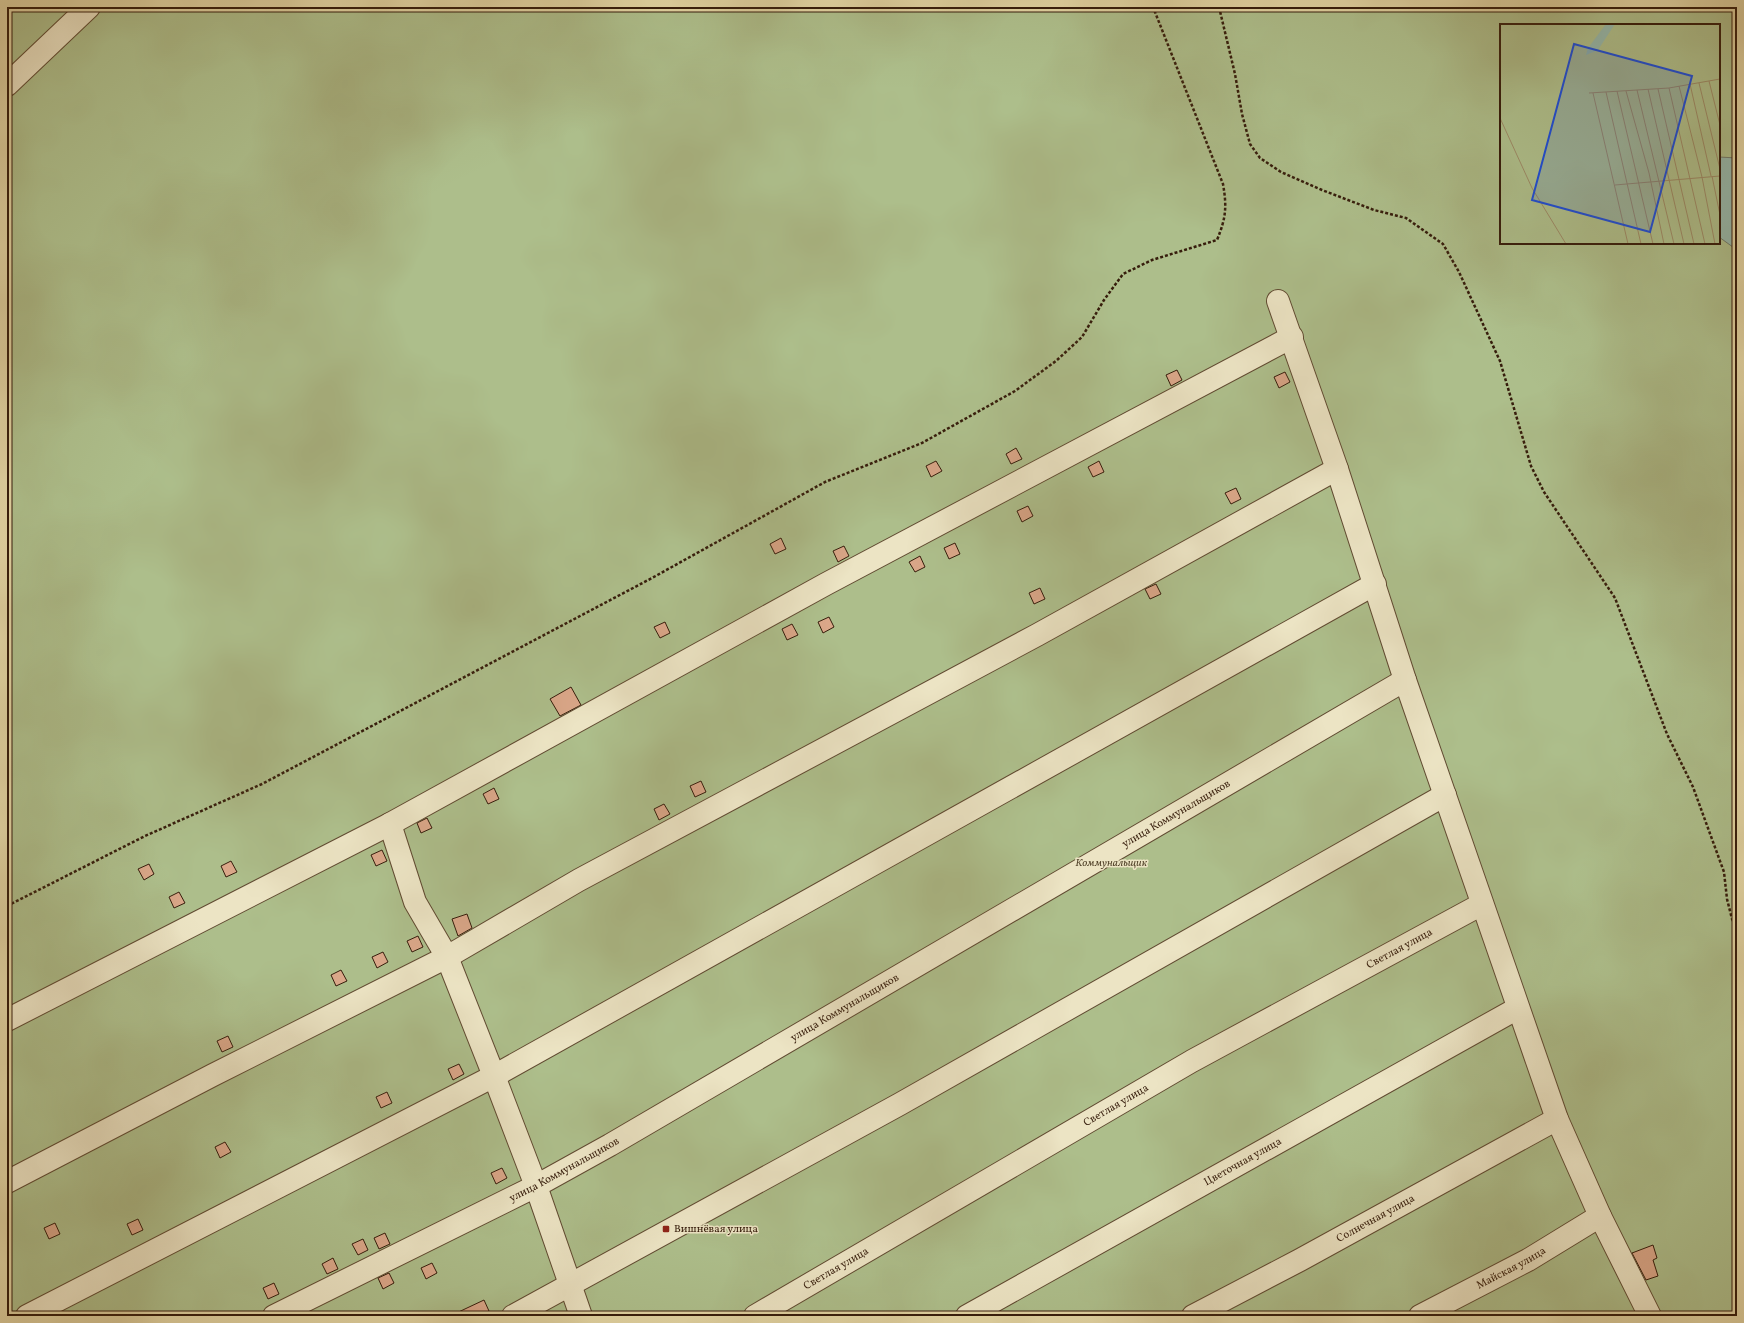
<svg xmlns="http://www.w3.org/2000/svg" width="1744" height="1323" font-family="Vollkorn,serif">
<rect width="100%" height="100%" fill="#e2d5a4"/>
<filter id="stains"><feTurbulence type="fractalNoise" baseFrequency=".005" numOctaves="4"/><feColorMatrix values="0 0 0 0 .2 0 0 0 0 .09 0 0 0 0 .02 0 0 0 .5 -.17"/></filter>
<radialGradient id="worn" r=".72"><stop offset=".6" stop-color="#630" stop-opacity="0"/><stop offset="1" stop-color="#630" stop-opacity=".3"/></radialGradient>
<path fill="#adbe8b" stroke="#726e4c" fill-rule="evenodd" d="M 7,7 L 1737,7 L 1737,1316 L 7,1316 ZM 1501,25 L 1719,25 L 1719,243 L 1501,243 Z"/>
<path fill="#95b8ab" stroke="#6f7a6b" d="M 1719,157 L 1737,158 L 1737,250 L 1719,237 Z"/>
<path fill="#daa789" stroke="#361d0c" d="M 1177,370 L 1182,380 L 1171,386 L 1166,375 Z
M 1285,372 L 1290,382 L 1279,388 L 1274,377 Z
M 1016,448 L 1022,459 L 1011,464 L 1006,454 Z
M 936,461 L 942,471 L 931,477 L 926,466 Z
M 1099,461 L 1104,472 L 1093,477 L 1088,467 Z
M 1236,488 L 1241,499 L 1231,504 L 1225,493 Z
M 1028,506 L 1033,516 L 1022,522 L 1017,511 Z
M 781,538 L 786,549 L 775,554 L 770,544 Z
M 955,543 L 960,554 L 949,559 L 944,548 Z
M 844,546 L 849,556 L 838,562 L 833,551 Z
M 920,556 L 925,567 L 915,572 L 909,562 Z
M 1156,584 L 1161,594 L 1150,599 L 1145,589 Z
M 1040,588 L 1045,599 L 1034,604 L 1029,593 Z
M 829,617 L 834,627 L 823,633 L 818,622 Z
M 665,622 L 670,633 L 660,638 L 654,627 Z
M 792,624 L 798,635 L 787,640 L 782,629 Z
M 571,687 L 581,705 L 560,716 L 550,699 Z
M 701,781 L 706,792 L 695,797 L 690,786 Z
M 494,788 L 499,799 L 488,804 L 483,794 Z
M 664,804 L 670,814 L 659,820 L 654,809 Z
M 427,818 L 432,828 L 421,833 L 417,823 Z
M 382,850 L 387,861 L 376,866 L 371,855 Z
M 231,861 L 237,872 L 226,877 L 221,866 Z
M 149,864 L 154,874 L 144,880 L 138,869 Z
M 179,892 L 185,903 L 174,908 L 169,897 Z
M 467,914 L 472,928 L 458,936 L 452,919 Z
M 418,936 L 423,947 L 412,952 L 407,941 Z
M 383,952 L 388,962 L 377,968 L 372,957 Z
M 341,970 L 347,981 L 336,986 L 331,975 Z
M 228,1036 L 233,1047 L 222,1052 L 217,1041 Z
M 459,1064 L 464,1074 L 453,1080 L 448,1069 Z
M 387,1092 L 392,1103 L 381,1108 L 376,1097 Z
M 225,1142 L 231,1152 L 220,1158 L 215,1147 Z
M 502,1168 L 507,1178 L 496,1184 L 491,1173 Z
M 138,1219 L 143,1230 L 132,1235 L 127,1224 Z
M 55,1223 L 60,1234 L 49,1239 L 44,1228 Z
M 385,1233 L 390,1244 L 379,1249 L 374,1238 Z
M 363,1239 L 368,1250 L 358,1255 L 352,1244 Z
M 1653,1245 L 1657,1258 L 1653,1260 L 1658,1276 L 1646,1280 L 1632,1253 Z
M 333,1258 L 338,1269 L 327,1274 L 322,1264 Z
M 432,1263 L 437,1273 L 426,1279 L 421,1268 Z
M 389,1273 L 394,1283 L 383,1289 L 378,1278 Z
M 274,1283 L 279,1294 L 268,1299 L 263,1288 Z
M 484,1300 L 489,1311 L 478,1316 L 450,1316 Z"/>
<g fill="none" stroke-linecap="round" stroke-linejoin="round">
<g stroke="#614b32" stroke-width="24">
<g id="minor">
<path d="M 7,85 L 89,7"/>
<path d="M 1278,301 L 1337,469 L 1405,680 L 1557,1119 L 1600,1216 L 1650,1316"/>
<path d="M 390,824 L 415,902 L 447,957 L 494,1076 L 536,1186 L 581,1316"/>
<path d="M 7,1020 L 390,824 L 826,584 L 1292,337"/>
<path d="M 7,1182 L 213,1075 L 447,957 L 579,880 L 1037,635 L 1337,469"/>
<path d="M 27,1316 L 494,1076 L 1375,584"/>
<path id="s1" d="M 274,1316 L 536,1186 L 610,1145 L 1405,680"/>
<path d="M 513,1316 L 900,1104 L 1445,795"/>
<path id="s2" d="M 755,1316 L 1192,1061 L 1482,904"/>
<path id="s3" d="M 967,1316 L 1518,1008"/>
<path id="s4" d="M 1193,1316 L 1300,1260 L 1557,1119"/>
<path id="s5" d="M 1420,1316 L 1528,1260 L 1600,1216"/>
</g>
</g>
<path stroke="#361d0c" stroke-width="2.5" stroke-dasharray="3 2" stroke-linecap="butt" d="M 1219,7 L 1235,74 L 1242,114 L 1250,144 L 1260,158 L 1281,172 L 1322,190 L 1374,210 L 1406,218 L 1443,244 L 1459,272 L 1500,361 L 1531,466 L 1544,492 L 1615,598 L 1667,734 L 1693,787 L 1724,872 L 1727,899 L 1732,919 L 1737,928
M 7,906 L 145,836 L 262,784 L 652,578 L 825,482 L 922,443 L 1015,391 L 1056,361 L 1082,337 L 1104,300 L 1123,274 L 1152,260 L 1217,240 C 1226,218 1227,207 1223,184 L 1153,7"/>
<use href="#minor" stroke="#ece4c4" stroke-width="22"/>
</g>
<rect fill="#8f2418" stroke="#ece4c4" stroke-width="1.5" x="662" y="1225" width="8" height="8" rx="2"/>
<g text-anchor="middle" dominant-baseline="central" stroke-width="3" stroke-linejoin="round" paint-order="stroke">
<g font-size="11" fill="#361d0c" stroke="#ece4c4">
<text stroke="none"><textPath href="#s1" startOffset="1033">улица Коммунальщиков</textPath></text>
<text stroke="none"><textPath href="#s2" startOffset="742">Светлая улица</textPath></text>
<text stroke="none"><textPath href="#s1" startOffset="649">улица Коммунальщиков</textPath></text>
<text stroke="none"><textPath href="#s2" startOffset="418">Светлая улица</textPath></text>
<text stroke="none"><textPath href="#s3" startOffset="316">Цветочная улица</textPath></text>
<text stroke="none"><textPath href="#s1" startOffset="325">улица Коммунальщиков</textPath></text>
<text stroke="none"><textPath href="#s4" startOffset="207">Солнечная улица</textPath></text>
<text stroke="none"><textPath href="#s5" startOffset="103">Майская улица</textPath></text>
<text stroke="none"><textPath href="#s2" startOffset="94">Светлая улица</textPath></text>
</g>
<g font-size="11" font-style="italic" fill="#54452c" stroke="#ece4c4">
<text x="1111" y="863">Коммунальщик</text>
</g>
<g font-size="11" fill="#361d0c" stroke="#ece4c4" text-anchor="start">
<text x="674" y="1229">Вишнёвая улица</text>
</g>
</g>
<g transform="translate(1500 24)">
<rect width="220" height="220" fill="#e2d5a4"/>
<path d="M 0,0 L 220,0 L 220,220 L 3,220 L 0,217 Z" fill="#adbe8b"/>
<path d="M 106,0 L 115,0 L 98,26 L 86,31 L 88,24 Z" fill="#95b8ab"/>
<path fill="none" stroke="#9d8b67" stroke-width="1" d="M 209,57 L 220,101M 199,59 L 220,145M 190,60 L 211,152M 179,62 L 202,153 L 215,220M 169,64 L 205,220M 148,65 L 184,220M 158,65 L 194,220M 137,66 L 174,220M 117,67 L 153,220M 126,67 L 149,149 L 164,220M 106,68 L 141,220M 89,69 L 169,64 L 220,55M 93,69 L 128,220M 0,94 L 32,164 L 66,220M 212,152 L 220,191M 115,161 L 220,152"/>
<path fill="#1d4ed8" fill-opacity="0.15" stroke="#1d4ed8" stroke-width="2" d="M 74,20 L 192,52 L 150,208 L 32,176 Z"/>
<rect width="220" height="220" fill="none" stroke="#361d0c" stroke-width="2"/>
</g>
<rect width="1744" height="1323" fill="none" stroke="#e2d5a4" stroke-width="24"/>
<rect x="8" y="8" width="1728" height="1307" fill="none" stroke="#361d0c" stroke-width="2"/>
<rect x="12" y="12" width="1720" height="1299" fill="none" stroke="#361d0c"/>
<rect width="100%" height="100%" filter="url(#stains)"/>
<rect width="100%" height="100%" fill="url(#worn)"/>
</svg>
